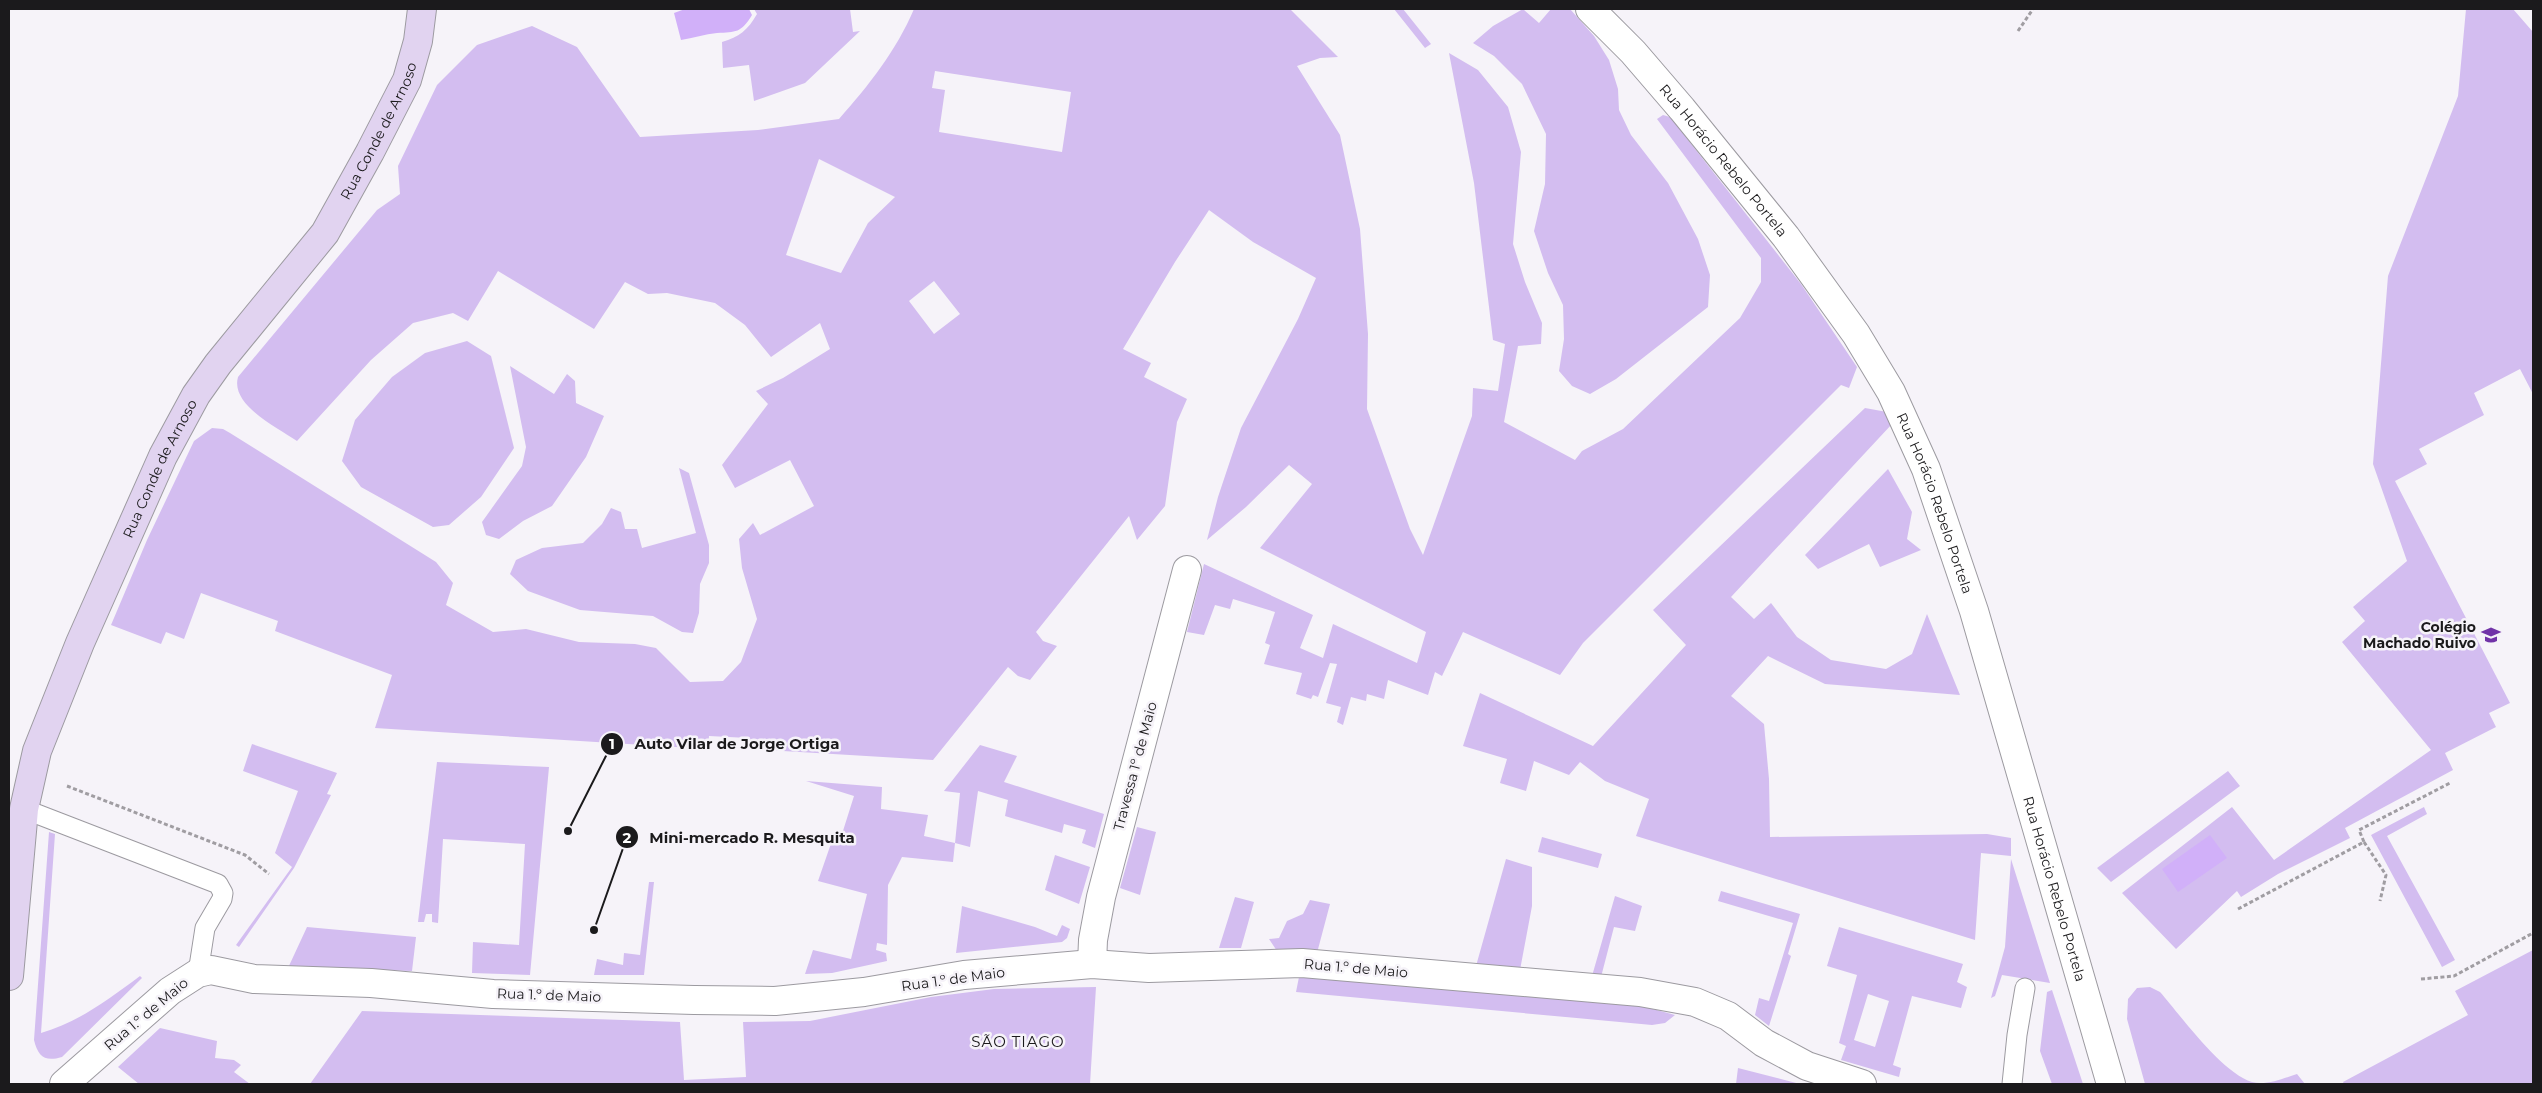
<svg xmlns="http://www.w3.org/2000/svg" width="2542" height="1093" font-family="Montserrat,sans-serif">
<rect width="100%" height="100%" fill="#f6f3f9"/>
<path fill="#d3bdf0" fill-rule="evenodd" d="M 754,9 L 850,9 L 853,32 L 860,31 L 805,83 L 754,101 L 749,65 L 723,68 L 722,42 C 739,37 748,30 757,14 Z
M 914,9 L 1290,9 L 1338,57 L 1320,58 L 1297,66 L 1340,135 L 1360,229 L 1368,334 L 1367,409 L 1410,529 L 1423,555 L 1472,416 L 1473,388 L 1498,391 L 1505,344 L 1493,340 L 1474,183 L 1449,53 L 1478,70 L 1508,107 L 1521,152 L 1513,244 L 1525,282 L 1542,323 L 1541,344 L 1518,346 L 1504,422 L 1575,460 L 1582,451 L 1623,429 L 1740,318 L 1761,282 L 1761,258 L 1657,119 L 1663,115 L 1670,117 L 1801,284 L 1857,367 L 1849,388 L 1841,385 L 1583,643 L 1560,675 L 1463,632 L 1442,676 L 1435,672 L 1428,695 L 1388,680 L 1384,699 L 1367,694 L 1366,701 L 1351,697 L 1343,725 L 1337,722 L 1341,707 L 1326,703 L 1337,664 L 1330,663 L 1318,697 L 1313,695 L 1311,699 L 1296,694 L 1302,673 L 1264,664 L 1270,645 L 1265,643 L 1275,612 L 1233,599 L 1230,609 L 1215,605 L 1204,635 L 1187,632 L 1204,564 L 1313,615 L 1300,648 L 1323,658 L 1333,624 L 1417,663 L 1426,632 L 1260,548 L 1312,484 L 1289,465 L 1246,507 L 1207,540 L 1218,497 L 1241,428 L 1298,319 L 1316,278 L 1253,242 L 1209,210 L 1175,262 L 1123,349 L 1151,363 L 1144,377 L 1187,399 L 1177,422 L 1165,506 L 1137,540 L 1129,516 L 1036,632 L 1043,641 L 1057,646 L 1030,680 L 1018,676 L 1008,667 L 933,760 L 749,749 L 748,738 L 709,736 L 708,749 L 375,728 L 392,675 L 275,631 L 278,621 L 201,593 L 184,639 L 166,632 L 161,644 L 111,625 L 147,540 L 194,441 L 212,428 L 223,429 L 230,433 L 436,562 L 453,583 L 446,605 L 493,632 L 526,629 L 579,642 L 635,644 L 656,648 L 690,682 L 723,681 L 741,662 L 757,619 L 742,568 L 739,539 L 753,523 L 760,535 L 814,506 L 790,460 L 735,488 L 722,465 L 768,404 L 756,391 L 783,378 L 830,349 L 820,323 L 771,357 L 745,325 L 715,303 L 667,293 L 648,294 L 625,282 L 594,329 L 498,271 L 468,321 L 453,313 L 413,323 L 371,360 L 297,441 C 278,428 230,405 238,377 L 377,210 L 400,194 L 398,166 L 437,85 L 477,45 L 532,26 L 577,47 L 640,137 L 758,130 L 839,119 C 869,85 896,51 914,9 ZM 935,71 L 1071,92 L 1062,152 L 939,132 L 945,90 L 932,88 ZM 819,159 L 895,197 L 868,223 L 841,273 L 786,255 ZM 934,281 L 960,314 L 934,334 L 909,301 Z
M 1394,9 L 1403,9 L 1431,44 L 1425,48 Z
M 1523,9 L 1539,23 L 1551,9 L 1570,9 L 1594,36 L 1609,60 L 1618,89 L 1619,110 L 1631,135 L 1668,183 L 1698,239 L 1710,275 L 1708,307 L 1616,379 L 1590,394 L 1572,386 L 1559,371 L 1564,339 L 1563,305 L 1548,273 L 1534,231 L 1545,184 L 1546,134 L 1522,84 L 1494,56 L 1473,43 L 1493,26 Z
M 2466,9 L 2513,9 L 2533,32 L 2533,394 L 2520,369 L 2474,393 L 2484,415 L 2419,449 L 2427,464 L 2395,481 L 2510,703 L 2489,713 L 2496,727 L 2445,753 L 2453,770 L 2345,828 L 2350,838 L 2278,874 L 2241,897 L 2237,891 L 2176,949 L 2122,893 L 2232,807 L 2274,860 L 2431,750 L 2342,642 L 2365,621 L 2353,607 L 2407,561 L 2373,464 L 2388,276 L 2458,96 Z
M 467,341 L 491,356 L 514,448 L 481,497 L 449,525 L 433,527 L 361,487 L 342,461 L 355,420 L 392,377 L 425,353 Z
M 510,366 L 554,394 L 567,374 L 575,381 L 576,403 L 604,416 L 586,457 L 552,506 L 523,521 L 499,539 L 486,535 L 482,522 L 522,466 L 526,447 Z
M 1865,408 L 1887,412 L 1892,424 L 1731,597 L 1754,619 L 1771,603 L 1797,637 L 1831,660 L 1886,669 L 1912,654 L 1927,614 L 1960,695 L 1825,684 L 1768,656 L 1731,696 L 1764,724 L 1769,779 L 1770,837 L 1987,834 L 2011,838 L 2011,856 L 1981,853 L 1975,940 L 1636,836 L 1649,799 L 1605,781 L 1580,762 L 1569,775 L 1534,761 L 1526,791 L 1500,783 L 1507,759 L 1463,746 L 1480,693 L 1593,746 L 1686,645 L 1653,610 Z
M 679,468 L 689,473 L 709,545 L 709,563 L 700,584 L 699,613 L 693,633 L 682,632 L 653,616 L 580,610 L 528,591 L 510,574 L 516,560 L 542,548 L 583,543 L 602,524 L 611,508 L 621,512 L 625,529 L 637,529 L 642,548 L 696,533 Z
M 1888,469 L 1912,512 L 1907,539 L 1921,550 L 1880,567 L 1869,544 L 1818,569 L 1805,555 Z
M 252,744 L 337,773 L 327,794 L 331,795 L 294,868 L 239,947 L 236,945 L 292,867 L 275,853 L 298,791 L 243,771 Z
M 980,745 L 1017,756 L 1004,782 L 1104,814 L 1095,848 L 1082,843 L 1086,830 L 1064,824 L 1062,833 L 1005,816 L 1008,800 L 978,791 L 970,847 L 955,843 L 953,862 L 902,857 L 888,885 L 887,945 L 877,943 L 876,950 L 886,953 L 887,961 L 832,973 L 805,974 L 813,950 L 851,959 L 867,894 L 818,881 L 835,832 L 842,834 L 854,796 L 806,781 L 882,787 L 881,809 L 928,815 L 924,836 L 955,843 L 960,793 L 944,791 Z
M 437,762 L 549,767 L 530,975 L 472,973 L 473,942 L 519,945 L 525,844 L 443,839 L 438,923 L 432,922 L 432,914 L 426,914 L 424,922 L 418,922 Z
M 2228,771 L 2240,786 L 2111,882 L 2097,868 Z
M 2424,807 L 2427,814 L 2387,836 L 2455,960 L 2442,967 L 2371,835 Z
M 1137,827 L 1156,832 L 1140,895 L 1120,888 Z
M 49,832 L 55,834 L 41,1033 C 79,1022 109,999 140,976 L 142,978 L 62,1057 C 45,1062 38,1057 34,1040 Z
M 1542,837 L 1602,854 L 1598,868 L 1538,852 Z
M 1055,855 L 1090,867 L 1079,904 L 1045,890 Z
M 1506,859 L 1532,867 L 1532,906 L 1520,970 L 1476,966 Z
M 2011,859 L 2050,983 L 2002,975 L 1995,996 L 1991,998 L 2005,947 Z
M 649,882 L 654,882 L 644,975 L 594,975 L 597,959 L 623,965 L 624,953 L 640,955 Z
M 1721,891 L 1800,914 L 1788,954 L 1791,956 L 1769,1026 L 1755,1015 L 1759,998 L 1769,1001 L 1793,923 L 1718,901 Z
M 1615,896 L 1642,906 L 1635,931 L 1614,927 L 1601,977 L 1592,976 Z
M 1235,897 L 1254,902 L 1241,948 L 1219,948 Z
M 1310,900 L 1330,904 L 1317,953 L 1277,951 L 1269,939 L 1279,938 L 1287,921 L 1303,914 Z
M 962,906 L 1035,927 L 1057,936 L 1062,925 L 1070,929 L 1067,938 L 1062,942 L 956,953 Z
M 307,927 L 416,937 L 412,971 L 288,968 Z
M 1839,927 L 1963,964 L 1957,982 L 1967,987 L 1961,1008 L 1912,996 L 1893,1065 L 1901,1068 L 1899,1077 L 1841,1060 L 1846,1046 L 1839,1043 L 1857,975 L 1827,966 ZM 1868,994 L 1889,1001 L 1875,1047 L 1854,1040 Z
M 2533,950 L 2533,1084 L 2344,1084 L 2343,1082 L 2468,1015 L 2455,991 Z
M 1299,977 L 1642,1006 L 1675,1015 L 1665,1023 L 1652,1025 L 1296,992 Z
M 1096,987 L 1090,1084 L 310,1084 L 362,1011 L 680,1022 L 684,1080 L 746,1077 L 743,1022 L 810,1021 L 931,997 L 994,989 Z
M 2150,987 L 2160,992 C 2181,1016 2222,1073 2252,1082 C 2266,1086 2284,1078 2297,1074 L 2305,1084 L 2145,1084 L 2127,1019 L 2128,999 L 2137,988 Z
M 2052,990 L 2083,1084 L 2052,1084 L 2040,1051 L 2047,992 Z
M 160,1028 L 217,1041 L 215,1058 L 234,1060 L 241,1065 L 234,1072 L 250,1084 L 139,1084 L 118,1067 Z
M 1738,1068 L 1800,1084 L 1736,1084 Z"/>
<path fill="#d1b0f9" d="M 685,9 L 749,9 L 752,15 C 741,33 736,32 717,33 C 705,34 693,38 681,40 L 674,13 Z
M 2210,835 L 2227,858 L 2178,892 L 2162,869 Z"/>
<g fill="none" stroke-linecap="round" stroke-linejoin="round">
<g stroke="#9c9aa0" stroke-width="21">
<path id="lane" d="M 24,809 L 218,884 L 223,893 L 222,899 L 205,928 L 198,973
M 2012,1084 L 2017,1035 L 2025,988"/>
</g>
<g stroke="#9c9aa0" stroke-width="30">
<g id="street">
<path id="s1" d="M 1590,9 L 1633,52 L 1682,109 L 1786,237 L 1856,334 L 1891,392 L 1926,469 L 1974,611 L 2111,1084"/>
<path d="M 1092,964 L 1093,940 L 1101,897 L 1187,570"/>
<path d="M 64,1084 L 170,991 L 198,973 L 211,970 L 254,979 L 371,983 L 493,994 L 694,1000 L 775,1001 L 864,992 L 964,975 L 1092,964 L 1149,968 L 1302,963 L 1640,992 L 1695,1002 L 1728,1016 L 1764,1043 L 1807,1066 L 1862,1084"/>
</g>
</g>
<g stroke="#9c9aa0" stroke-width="30">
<g id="secondary">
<path id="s2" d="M 9,976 L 24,809 L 37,751 L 80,643 L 163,456 L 196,395 L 218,364 L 325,233 L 370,152 L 407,80 L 418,41 L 422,9"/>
</g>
</g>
<path stroke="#a09da2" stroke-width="3" stroke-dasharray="4 2.5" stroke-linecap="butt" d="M 2018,31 L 2033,9
M 67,786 L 245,855 L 269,874
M 2364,842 L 2386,875 L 2380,901
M 2238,909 L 2364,842 L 2359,830 L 2450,783
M 2421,979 L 2454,976 L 2533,933"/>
<use href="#lane" stroke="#fff" stroke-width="19"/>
<use href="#street" stroke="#fff" stroke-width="28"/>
<use href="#secondary" stroke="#e1d3f0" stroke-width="28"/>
</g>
<defs>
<g id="school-bare" transform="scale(1.5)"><path d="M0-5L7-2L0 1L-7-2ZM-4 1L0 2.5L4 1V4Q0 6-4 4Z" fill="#7133a8" stroke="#f6f3f9" stroke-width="2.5" paint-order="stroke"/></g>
</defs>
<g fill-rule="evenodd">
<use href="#school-bare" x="2491" y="635"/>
</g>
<g text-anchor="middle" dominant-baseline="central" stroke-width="5" stroke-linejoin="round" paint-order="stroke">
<g font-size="14" fill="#1b1a1c" stroke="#f6f3f9">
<text stroke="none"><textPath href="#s2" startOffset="940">Rua Conde de Arnoso</textPath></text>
<text stroke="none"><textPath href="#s1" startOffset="202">Rua Horácio Rebelo Portela</textPath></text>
<text stroke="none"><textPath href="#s2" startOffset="535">Rua Conde de Arnoso</textPath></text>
<text stroke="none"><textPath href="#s1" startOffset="608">Rua Horácio Rebelo Portela</textPath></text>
<text transform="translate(1135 766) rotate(-75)">Travessa 1º de Maio</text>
<text stroke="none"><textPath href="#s1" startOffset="1012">Rua Horácio Rebelo Portela</textPath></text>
<text transform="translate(1356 968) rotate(5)">Rua 1.º de Maio</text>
<text transform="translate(953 979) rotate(-8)">Rua 1.º de Maio</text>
<text transform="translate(549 995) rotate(2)">Rua 1.º de Maio</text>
<text transform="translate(146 1014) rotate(-40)">Rua 1.º de Maio</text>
</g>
<g font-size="14" font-weight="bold" fill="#1b1a1c" stroke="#f6f3f9" text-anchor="end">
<text x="2476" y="627">Colégio<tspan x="2476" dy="16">Machado Ruivo</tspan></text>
</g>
<g font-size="15" letter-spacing="1" fill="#1b1a1c" stroke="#f6f3f9">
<text x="1018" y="1041">SÃO TIAGO</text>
</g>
</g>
<path fill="none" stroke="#1b1a1c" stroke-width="2" d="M568 831L612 744M594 930L627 837"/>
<g fill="#1b1a1c" stroke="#f6f3f9" stroke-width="2">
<circle cx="568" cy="831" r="5"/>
<circle cx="594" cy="930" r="5"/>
<circle cx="612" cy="744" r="12"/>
<circle cx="627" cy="837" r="12"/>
</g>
<g font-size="15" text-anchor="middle" font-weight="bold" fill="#fff">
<text x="612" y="749">1</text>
<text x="627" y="843">2</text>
</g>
<g font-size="15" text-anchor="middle" font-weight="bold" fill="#1b1a1c" stroke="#f6f3f9" stroke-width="5" stroke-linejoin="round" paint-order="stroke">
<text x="737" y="749">Auto Vilar de Jorge Ortiga</text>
<text x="752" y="843">Mini-mercado R. Mesquita</text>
</g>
<rect width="2542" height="1093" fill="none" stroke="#1b1a1c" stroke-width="20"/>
</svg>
